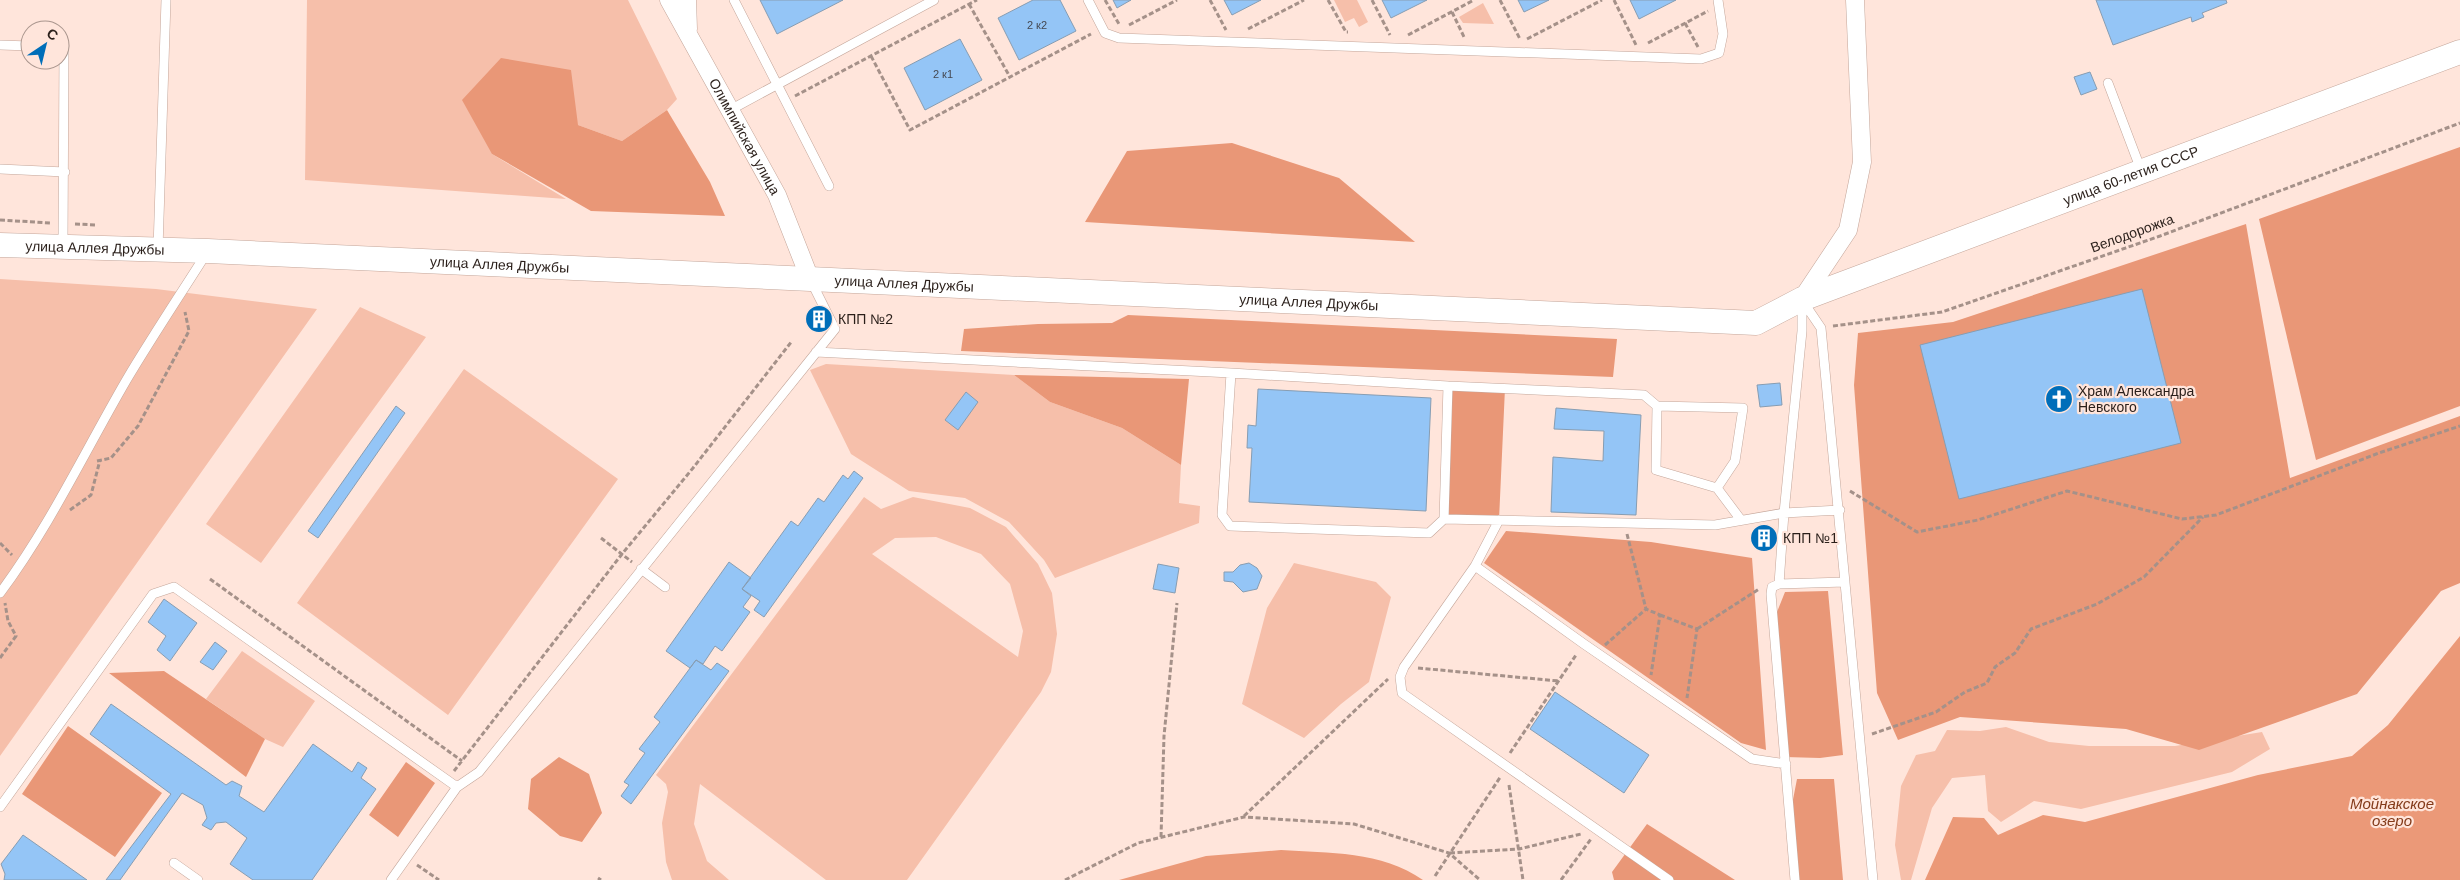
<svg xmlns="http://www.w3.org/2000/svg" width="2460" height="880" font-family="Arial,sans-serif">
<rect width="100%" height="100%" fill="#ffe5db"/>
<path fill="#f6bfaa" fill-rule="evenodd" d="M 307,0 L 628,0 L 677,99 L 667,110 L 622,141 L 578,125 L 492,154 L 566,199 L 305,180 Z
M 1334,0 L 1357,0 L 1368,22 L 1359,27 L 1354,18 L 1345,22 Z
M 1483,3 L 1494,24 L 1463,23 L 1459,17 Z
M 0,279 L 156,289 L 317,309 L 0,756 Z
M 360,307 L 426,337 L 261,563 L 206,524 Z
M 826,364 L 1014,375 L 1050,402 L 1122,428 L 1181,465 L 1179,503 L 1200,506 L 1199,523 L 1055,578 L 1044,560 L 1009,522 L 965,498 L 909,491 L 851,454 L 810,370 Z
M 464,369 L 618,479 L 448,715 L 297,603 Z
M 864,497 L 881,509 L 913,497 L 970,508 L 1006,527 L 1038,564 L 1052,593 L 1057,634 L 1051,672 L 1041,692 L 907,880 L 826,880 L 700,784 L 694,824 L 707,861 L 729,880 L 672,880 L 666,862 L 662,823 L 668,792 L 666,784 L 656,775 ZM 936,537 L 981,554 L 1010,584 L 1023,631 L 1018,657 L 872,554 L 895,538 Z
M 1294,563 L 1376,582 L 1391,597 L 1369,682 L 1341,704 L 1304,738 L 1242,704 L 1267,608 Z
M 242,651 L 315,701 L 283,747 L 265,739 L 206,699 Z
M 2006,727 L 2049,742 L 2089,746 L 2175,746 L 2262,732 L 2270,749 L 2232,772 L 2081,809 L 2034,801 L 2001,822 L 1988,811 L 1985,775 L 1952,778 L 1932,808 L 1911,880 L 1901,880 L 1895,845 L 1901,786 L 1916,755 L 1935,751 L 1947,730 L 1980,731 Z"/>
<path fill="#e99777" d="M 501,58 L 571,70 L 578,125 L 622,141 L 667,110 L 710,182 L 725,216 L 591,211 L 492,154 L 462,100 Z
M 1232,143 L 1339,178 L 1415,242 L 1085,222 L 1127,151 Z
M 2460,147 L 2460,406 L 2316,460 L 2259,219 Z
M 2246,224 L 2290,478 L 2460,416 L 2460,583 L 2441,591 L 2357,694 L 2199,750 L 2126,729 L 1960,717 L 1898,740 L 1877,693 L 1854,385 L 1858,333 L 1953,322 Z
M 1128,315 L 1617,339 L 1613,377 L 961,351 L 964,329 L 1038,324 L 1112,323 Z
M 1014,375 L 1189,379 L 1181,465 L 1122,428 L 1050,402 Z
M 1448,386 L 1505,388 L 1499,520 L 1444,519 Z
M 1506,531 L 1651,542 L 1752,558 L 1766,750 L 1741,743 L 1484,563 Z
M 1828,591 L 1843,755 L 1820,758 L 1785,757 L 1773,622 L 1785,592 Z
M 164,671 L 265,739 L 246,777 L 109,673 Z
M 68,726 L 162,793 L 115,857 L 22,794 Z
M 559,757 L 589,774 L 602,813 L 582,842 L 560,836 L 528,809 L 531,779 Z
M 406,762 L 435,783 L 398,837 L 369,815 Z
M 1797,779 L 1834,779 L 1843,880 L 1796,880 L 1790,815 Z
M 1647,824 L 1735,880 L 1614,880 L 1612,872 Z"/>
<path fill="#eb9978" d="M 2460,636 L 2460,880 L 1925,880 L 1953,817 L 1984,818 L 1998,835 L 2043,815 L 2085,822 L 2258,775 L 2352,756 L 2388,725 Z
M 1281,850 C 1328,853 1382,851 1423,880 L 1119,880 L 1206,856 Z"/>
<path fill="#94c5f6" stroke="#879db2" d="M 760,0 L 843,0 L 777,34 Z
M 1033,0 L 1060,0 L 1076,31 L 1019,60 L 998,18 Z
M 1113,0 L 1131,0 L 1117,8 Z
M 1224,0 L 1261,0 L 1232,15 Z
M 1382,0 L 1427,0 L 1391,18 Z
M 1518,0 L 1549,0 L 1524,12 Z
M 1630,0 L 1676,0 L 1639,19 Z
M 2096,0 L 2226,0 L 2227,3 L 2202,13 L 2204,17 L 2192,22 L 2191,17 L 2113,45 Z
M 960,39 L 982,80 L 925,110 L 904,68 Z
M 2090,72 L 2097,89 L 2081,95 L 2074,77 Z
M 2142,289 L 2181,443 L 1959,499 L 1920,345 Z
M 812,312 L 828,313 L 827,327 L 811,325 Z
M 1780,383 L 1782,405 L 1760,407 L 1757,385 Z
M 1258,389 L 1431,398 L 1426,511 L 1249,502 L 1252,448 L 1247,448 L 1248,425 L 1256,426 Z
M 966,392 L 978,402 L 958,430 L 945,420 Z
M 396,406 L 405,413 L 318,538 L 308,531 Z
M 1556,408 L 1641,415 L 1636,515 L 1551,512 L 1553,457 L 1603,461 L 1604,431 L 1554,429 Z
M 854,471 L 863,478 L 764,617 L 754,610 L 760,601 L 742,589 L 791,521 L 798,526 L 818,498 L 824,502 L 843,475 L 848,479 Z
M 1762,526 L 1776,537 L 1766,550 L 1752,540 Z
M 729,562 L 751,578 L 742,589 L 751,596 L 743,607 L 750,612 L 722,651 L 715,646 L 703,664 L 696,660 L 690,668 L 666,651 Z
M 1249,563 L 1257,568 L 1262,576 L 1257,589 L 1243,592 L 1233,582 L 1224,581 L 1224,572 L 1233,572 L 1240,565 Z
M 1158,564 L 1179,568 L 1175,593 L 1153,589 Z
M 164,599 L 197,623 L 170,661 L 157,650 L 166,636 L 148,622 Z
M 215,642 L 227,651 L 213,670 L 200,662 Z
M 696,660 L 711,670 L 717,663 L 729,671 L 631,804 L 621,796 L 629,785 L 624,782 L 645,753 L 639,749 L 660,722 L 654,717 Z
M 1555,692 L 1649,755 L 1624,793 L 1530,729 Z
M 111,704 L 226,785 L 232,781 L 242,786 L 239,796 L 264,812 L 313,744 L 352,772 L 358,762 L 367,768 L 361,778 L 376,789 L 312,880 L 253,880 L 230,864 L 247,838 L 226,822 L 216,823 L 211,830 L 202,825 L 207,818 L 203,805 L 182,793 L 120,880 L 106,880 L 171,794 L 90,734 Z
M 23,835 L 87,880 L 4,880 L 5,874 L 1,864 Z"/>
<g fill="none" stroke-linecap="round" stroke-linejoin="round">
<g stroke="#c4a69a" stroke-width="10">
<path id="service" d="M 734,0 L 829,186
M 1088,0 L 1105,33 L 1119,38 L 1701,59 L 1719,53 L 1723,34 L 1718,0
M 0,45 L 30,46
M 60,46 L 64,47 L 63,245
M 2108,83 L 2141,170
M 730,110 L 934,0
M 0,169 L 65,172
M 158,249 L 166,0
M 1802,300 L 1821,328 L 1873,880
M 816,352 L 1231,373
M 1448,386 L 1644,395 L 1657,406
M 1717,488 L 1735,461 L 1743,408 L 1657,406 L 1656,470 L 1717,488 L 1741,520
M 1444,519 L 1448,386 L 1231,373 L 1222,515 L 1230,526 L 1429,533 L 1444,519 L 1715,525 L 1784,513 L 1802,331 L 1802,301
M 1499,520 L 1475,566 L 1404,667 L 1400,677 L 1402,693 L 1669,880
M 1475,566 L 1584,644 L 1752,759 L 1786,764
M 641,569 L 665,587
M 1779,584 L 1845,582
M 0,593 C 50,526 85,451 127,379 C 152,337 180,295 206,254
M 0,807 L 153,594 L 174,587 L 457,787
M 174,863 L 198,880
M 391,880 L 457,787 L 479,772 L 835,329 L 811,281
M 1795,880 L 1771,594 L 1772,587 L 1779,584 L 1784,513 L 1840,510"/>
</g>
<g stroke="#c4a69a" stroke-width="19">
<g id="minor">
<path id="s1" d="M 669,0 L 777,195 L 810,279"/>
<path d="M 687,0 L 688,29"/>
<path d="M 1802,299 L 1848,230 L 1862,162 L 1855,0"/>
</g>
</g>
<g stroke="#c4a69a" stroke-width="25">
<g id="secondary">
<path id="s2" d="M 0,245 L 208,251 L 1756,323 L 1802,299 L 2460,52"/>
</g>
</g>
<path stroke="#a59189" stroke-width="3" stroke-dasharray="5 2.5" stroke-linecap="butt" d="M 1105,0 L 1119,24
M 1210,0 L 1226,30
M 1328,0 L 1346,32 L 1348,32
M 1372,0 L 1390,35
M 1500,0 L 1520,39
M 1614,0 L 1636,45
M 969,4 L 1010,77
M 1452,12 L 1465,39
M 1685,23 L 1698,47
M 1129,25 L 1177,0
M 1248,29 L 1304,0
M 1408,35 L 1474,0
M 1527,39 L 1602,0
M 1648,43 L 1708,11
M 871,56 L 910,130 L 1091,34
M 795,96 L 977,0
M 0,220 L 51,223
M 75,224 L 96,225
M 1833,326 L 1942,312 L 2160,236 L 2460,123
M 97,461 L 111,458 L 138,426 L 189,331 L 185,312
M 1850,491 L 1917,532 L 1978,520 L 2067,491 L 2182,519 L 2216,515 L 2379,453 L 2460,426
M 70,510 L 91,495 L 100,460
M 1627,534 L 1646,609 L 1660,615 L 1651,675
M 601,538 L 632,562
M 0,543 L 12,555
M 210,579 L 462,761
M 1660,615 L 1697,629 L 1687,698
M 1697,629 L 1759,589
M 1605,645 L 1646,609
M 0,658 L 16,636 L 8,621 L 5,603
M 1418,668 L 1559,681
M 1872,734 L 1936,712 L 1965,692 L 1987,683 L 1995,667 L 2015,653 L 2031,629 L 2097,604 L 2144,577 L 2203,517
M 1510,753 L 1576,655
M 454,771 L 622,554 L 693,468 L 792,341
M 1509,785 L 1523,880
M 1244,816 L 1388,679
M 1161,837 L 1164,736 L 1177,603
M 1450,853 L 1519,849 L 1581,834
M 417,865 L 439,880
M 1435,876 L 1501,776
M 598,878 L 601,880
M 1065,880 L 1138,843 L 1244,817 L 1354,824 L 1449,853 L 1480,880
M 1561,880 L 1591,839"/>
<use href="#service" stroke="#fff" stroke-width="9"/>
<use href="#minor" stroke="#fff" stroke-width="18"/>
<use href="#secondary" stroke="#fff" stroke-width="24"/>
</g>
<defs>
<g id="building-disc" transform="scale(1.4375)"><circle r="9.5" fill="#006eb9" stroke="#ffe5db"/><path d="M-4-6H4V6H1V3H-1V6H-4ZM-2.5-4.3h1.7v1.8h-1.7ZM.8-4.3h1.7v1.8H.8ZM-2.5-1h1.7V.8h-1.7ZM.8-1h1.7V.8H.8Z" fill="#fff"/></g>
<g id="church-disc" transform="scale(1.4375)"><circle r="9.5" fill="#006eb9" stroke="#ffe5db"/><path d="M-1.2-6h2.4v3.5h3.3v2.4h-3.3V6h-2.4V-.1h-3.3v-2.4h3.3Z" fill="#fff"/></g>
</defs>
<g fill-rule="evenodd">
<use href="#building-disc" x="819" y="319"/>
<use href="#church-disc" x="2059" y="399"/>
<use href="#building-disc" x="1764" y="538"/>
</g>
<g text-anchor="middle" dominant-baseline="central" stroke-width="4.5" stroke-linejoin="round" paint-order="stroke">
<g font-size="11" fill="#444851">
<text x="1037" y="25">2 к2</text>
<text x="943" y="74">2 к1</text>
</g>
<g font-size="14" fill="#2a1f1a" stroke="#ffe5db">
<text stroke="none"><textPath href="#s1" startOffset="156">Олимпийская улица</textPath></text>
<text stroke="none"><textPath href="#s2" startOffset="2161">улица 60-летия СССР</textPath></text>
<text transform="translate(2132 233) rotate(-20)">Велодорожка</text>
<text stroke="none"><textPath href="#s2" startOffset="95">улица Аллея Дружбы</textPath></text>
<text stroke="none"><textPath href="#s2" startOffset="500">улица Аллея Дружбы</textPath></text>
<text stroke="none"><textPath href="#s2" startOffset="905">улица Аллея Дружбы</textPath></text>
<text stroke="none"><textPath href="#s2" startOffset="1310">улица Аллея Дружбы</textPath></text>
</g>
<g font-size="14" fill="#2a1f1a" stroke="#ffe5db" text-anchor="start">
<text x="838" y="319">КПП №2</text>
<text x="2078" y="391">Храм Александра<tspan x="2078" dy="16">Невского</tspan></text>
<text x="1783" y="538">КПП №1</text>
</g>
<g font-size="15" font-style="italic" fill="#843a19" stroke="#ffe5db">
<text x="2392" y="803">Мойнакское<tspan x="2392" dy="17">озеро</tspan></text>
</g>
</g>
<g transform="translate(45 45) rotate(35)"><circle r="24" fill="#ffe5db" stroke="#aa968e"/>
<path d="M0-4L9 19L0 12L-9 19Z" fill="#006eb9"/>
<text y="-8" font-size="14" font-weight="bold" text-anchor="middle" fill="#2a1f1a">С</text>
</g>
</svg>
